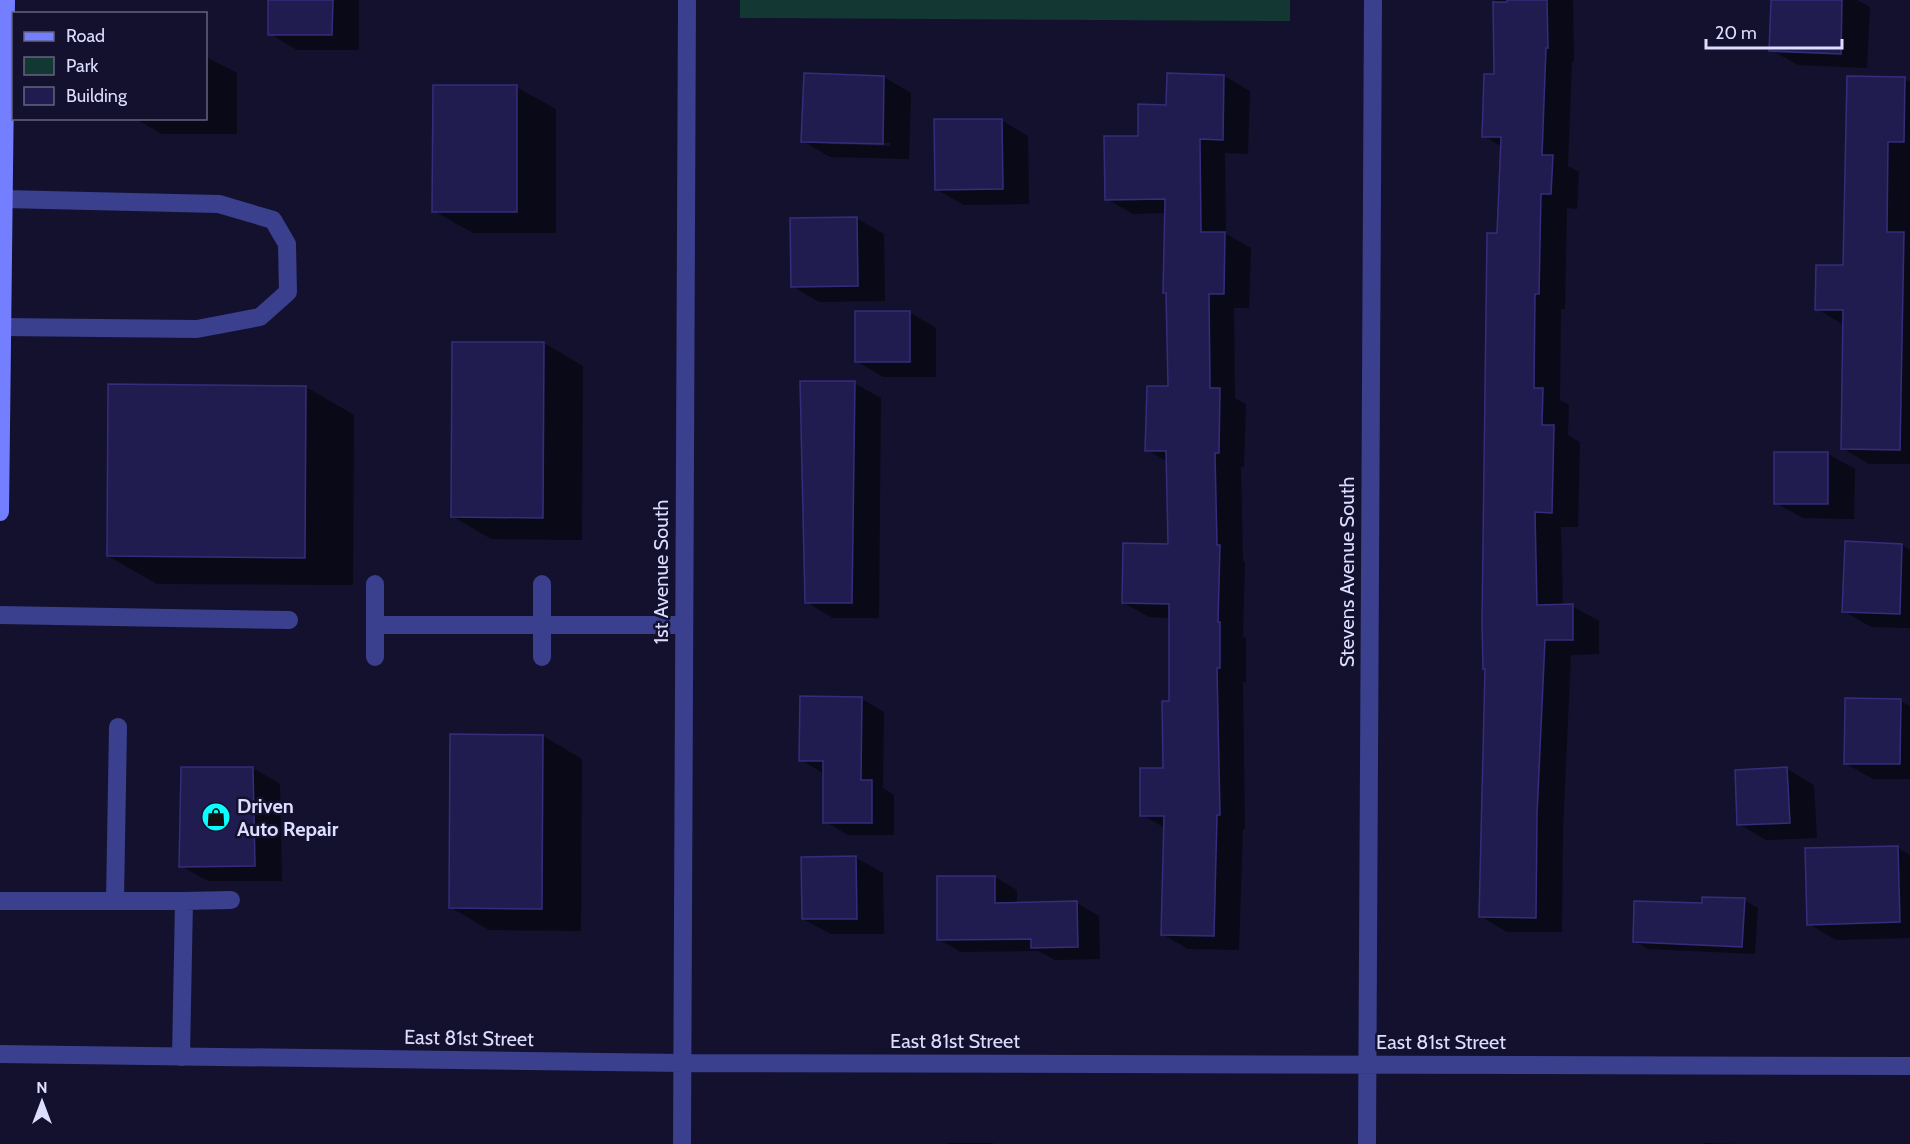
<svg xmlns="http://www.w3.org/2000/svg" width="1910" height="1144" font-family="Cabin,sans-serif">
<rect width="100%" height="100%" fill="#13112d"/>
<path fill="#133833" d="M 740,0 L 1290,0 L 1290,21 L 740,18 Z"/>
<path fill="#0007" fill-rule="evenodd" d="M 270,0 L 359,0 L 359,50 L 297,50 L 270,34 Z
M 1495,0 L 1573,0 L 1574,62 L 1572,62 L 1568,166 L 1579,172 L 1577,209 L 1567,208 L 1565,309 L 1561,309 L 1560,400 L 1569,405 L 1568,435 L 1580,442 L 1578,527 L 1561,527 L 1563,606 L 1572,606 L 1599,621 L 1599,654 L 1571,655 L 1563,831 L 1562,932 L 1507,932 L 1480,916 L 1502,147 L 1484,136 L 1495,76 Z
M 1772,0 L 1857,0 L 1870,7 L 1867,68 L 1798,65 L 1771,50 Z
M 206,57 L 237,73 L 237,134 L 162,134 L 134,118 L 206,118 Z
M 1224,76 L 1250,91 L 1248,154 L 1225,153 L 1226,234 L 1251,248 L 1249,308 L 1234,308 L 1235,398 L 1246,404 L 1244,467 L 1241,467 L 1243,560 L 1245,562 L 1243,636 L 1246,638 L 1246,682 L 1243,682 L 1245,829 L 1243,829 L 1239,950 L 1188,949 L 1162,934 L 1165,828 L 1142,815 L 1164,770 L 1170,702 L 1170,618 L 1149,617 L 1124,603 L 1170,545 L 1168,462 L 1147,450 L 1169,388 L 1166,213 L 1133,214 L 1107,199 L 1139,138 L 1167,107 Z
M 884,77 L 911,93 L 909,159 L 830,157 L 803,141 ZM 829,141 L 890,143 L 890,146 L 829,144 Z
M 1905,79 L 1910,82 L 1910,464 L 1869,464 L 1842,448 L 1844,325 L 1817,309 L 1845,267 Z
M 516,87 L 556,109 L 556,233 L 473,233 L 434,211 Z
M 1001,120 L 1028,136 L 1029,204 L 964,205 L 937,190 Z
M 856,218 L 884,234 L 885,301 L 819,302 L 792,286 Z
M 909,312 L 936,328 L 936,377 L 883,377 L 856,361 Z
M 544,343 L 583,366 L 582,540 L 491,539 L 452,516 Z
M 854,383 L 881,398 L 879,618 L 833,618 L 806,602 Z
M 306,387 L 354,415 L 353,585 L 157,584 L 108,556 Z
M 1828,454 L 1855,469 L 1854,519 L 1803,518 L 1776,503 Z
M 1846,543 L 1902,545 L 1910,550 L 1910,628 L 1871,627 L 1844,611 Z
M 862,699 L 884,712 L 883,788 L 894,795 L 894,835 L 848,835 L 825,822 L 823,773 L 801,760 Z
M 1901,701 L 1910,706 L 1910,779 L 1873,779 L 1845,763 Z
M 543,736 L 582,759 L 581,931 L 489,930 L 450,907 Z
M 253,768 L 280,784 L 282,881 L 208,881 L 181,866 Z
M 1787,769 L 1814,785 L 1817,838 L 1766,840 L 1739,824 Z
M 1898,848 L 1910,855 L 1910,938 L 1836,940 L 1809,924 Z
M 855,857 L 883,873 L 884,934 L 831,934 L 803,919 Z
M 995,877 L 1017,890 L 1017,904 L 1077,903 L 1099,916 L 1100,959 L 1055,960 L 1038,951 L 961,952 L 938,939 Z
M 1744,900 L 1758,908 L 1755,954 L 1648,949 L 1635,941 L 1703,904 Z
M 947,1143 L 992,1143 L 994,1144 L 947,1144 Z
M 1703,1143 L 1738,1144 L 1703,1144 Z"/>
<path fill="#211c4f" stroke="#352d7c" stroke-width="1.5" d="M 268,0 L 333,0 L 332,35 L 268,35 Z
M 1507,0 L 1547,0 L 1548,48 L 1546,48 L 1542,155 L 1553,155 L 1551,194 L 1541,194 L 1539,294 L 1535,294 L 1534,388 L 1543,388 L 1542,425 L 1554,425 L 1552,513 L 1535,512 L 1537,605 L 1573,604 L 1573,640 L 1545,640 L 1537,815 L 1536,918 L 1479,917 L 1485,669 L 1483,669 L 1482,622 L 1487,233 L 1497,233 L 1501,137 L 1482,137 L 1484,74 L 1494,74 L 1493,2 L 1507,2 Z
M 1771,0 L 1842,0 L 1841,54 L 1769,51 Z
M 804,73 L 884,76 L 883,144 L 801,142 Z
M 1167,73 L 1224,75 L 1223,140 L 1200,139 L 1201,232 L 1225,232 L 1224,294 L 1209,294 L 1210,388 L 1220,388 L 1219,453 L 1215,453 L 1217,545 L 1220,545 L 1218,622 L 1220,622 L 1220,668 L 1217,668 L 1220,815 L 1217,815 L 1214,936 L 1161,935 L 1164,816 L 1140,816 L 1140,768 L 1163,768 L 1162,701 L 1169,701 L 1169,604 L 1122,603 L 1123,543 L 1168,544 L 1166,451 L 1145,451 L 1147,386 L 1168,386 L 1166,293 L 1163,293 L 1165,199 L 1105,200 L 1104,136 L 1138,136 L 1138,104 L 1166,105 Z
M 1847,76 L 1905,77 L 1904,142 L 1888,142 L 1887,232 L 1904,232 L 1900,450 L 1841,449 L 1843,310 L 1815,310 L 1816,265 L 1843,265 Z
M 433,85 L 517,85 L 517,212 L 432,212 Z
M 934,119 L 1002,119 L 1003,189 L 935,190 Z
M 857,217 L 858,286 L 791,287 L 790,218 Z
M 855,311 L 910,311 L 910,362 L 855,362 Z
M 452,342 L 544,342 L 543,518 L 451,517 Z
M 800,381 L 855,381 L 852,603 L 805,603 Z
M 108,384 L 306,386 L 305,558 L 107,556 Z
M 1774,452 L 1828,452 L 1828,504 L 1774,504 Z
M 1845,541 L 1902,544 L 1900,614 L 1842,612 Z
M 800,696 L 862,697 L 861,780 L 872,780 L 872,823 L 823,823 L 823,761 L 799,761 Z
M 1845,698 L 1901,699 L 1900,764 L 1844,764 Z
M 450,734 L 543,735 L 542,909 L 449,908 Z
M 181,767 L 253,767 L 255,866 L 179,867 Z
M 1787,767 L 1790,823 L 1737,825 L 1735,770 Z
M 1898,846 L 1900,922 L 1807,925 L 1805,848 Z
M 856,856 L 857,919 L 802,919 L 801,857 Z
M 937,876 L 995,876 L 995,903 L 1077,901 L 1078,947 L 1031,948 L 1031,939 L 937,940 Z
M 1702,897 L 1745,898 L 1742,947 L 1633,942 L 1634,901 L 1702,903 Z"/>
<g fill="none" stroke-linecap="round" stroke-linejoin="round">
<path stroke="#3a3f8e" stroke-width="18" d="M 2,327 L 197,329 L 260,317 L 288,292 L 287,244 L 273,220 L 219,204 L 4,199
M 375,584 L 375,657
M 542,584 L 542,625 L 684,625
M 0,615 L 289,620
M 375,625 L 542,625 L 542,657
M 115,900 L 118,727
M 0,901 L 184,901 L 181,1057
M 184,901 L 231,900"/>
<path stroke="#3a3f8e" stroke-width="18" d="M 0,1054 L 682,1063 L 1910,1066
M 682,1144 L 687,0
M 1367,1144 L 1373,0"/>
<path stroke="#747fff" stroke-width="18" d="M 0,512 L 6,0"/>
</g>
<defs>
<g id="shop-disc" transform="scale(1.5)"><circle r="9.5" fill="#09ffff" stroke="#13112d"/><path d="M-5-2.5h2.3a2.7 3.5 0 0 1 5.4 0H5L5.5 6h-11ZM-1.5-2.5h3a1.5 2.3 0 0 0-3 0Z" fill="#111"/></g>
</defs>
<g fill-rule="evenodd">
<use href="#shop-disc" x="216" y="817"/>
</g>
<g text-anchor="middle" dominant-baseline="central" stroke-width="5" stroke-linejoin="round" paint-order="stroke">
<g font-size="20" fill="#ddf" stroke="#13112d">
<text transform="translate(661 572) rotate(-90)">1st Avenue South</text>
<text transform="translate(1347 572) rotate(-90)">Stevens Avenue South</text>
<text transform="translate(469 1038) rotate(1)">East 81st Street</text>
<text x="955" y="1041">East 81st Street</text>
<text x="1441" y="1042">East 81st Street</text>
</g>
<g font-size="20" font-weight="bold" fill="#ddf" stroke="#13112d" text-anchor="start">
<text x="237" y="806">Driven<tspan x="237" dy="23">Auto Repair</tspan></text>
</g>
</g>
<rect x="12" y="12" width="195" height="108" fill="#13112d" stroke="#646381" stroke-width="1.5"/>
<rect x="24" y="32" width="30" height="9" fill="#747fff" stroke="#646381" stroke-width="1.5"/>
<text x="66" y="42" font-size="18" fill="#ddddff">Road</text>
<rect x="24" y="57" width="30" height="18" fill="#133833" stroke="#646381" stroke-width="1.5"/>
<text x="66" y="72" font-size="18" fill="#ddddff">Park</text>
<rect x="24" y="87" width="30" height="18" fill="#211c4f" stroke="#646381" stroke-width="1.5"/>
<text x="66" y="102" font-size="18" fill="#ddddff">Building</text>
<g transform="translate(42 1102)" stroke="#13112d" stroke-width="4.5" paint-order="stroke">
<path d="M0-4.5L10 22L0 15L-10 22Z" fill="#ddddff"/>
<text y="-9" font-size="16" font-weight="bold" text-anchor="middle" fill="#ddddff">N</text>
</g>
<path d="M1706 39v9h136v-9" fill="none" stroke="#ddddff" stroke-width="3"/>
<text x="1715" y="39" font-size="18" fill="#ddddff" stroke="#13112d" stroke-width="4.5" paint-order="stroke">20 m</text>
</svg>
